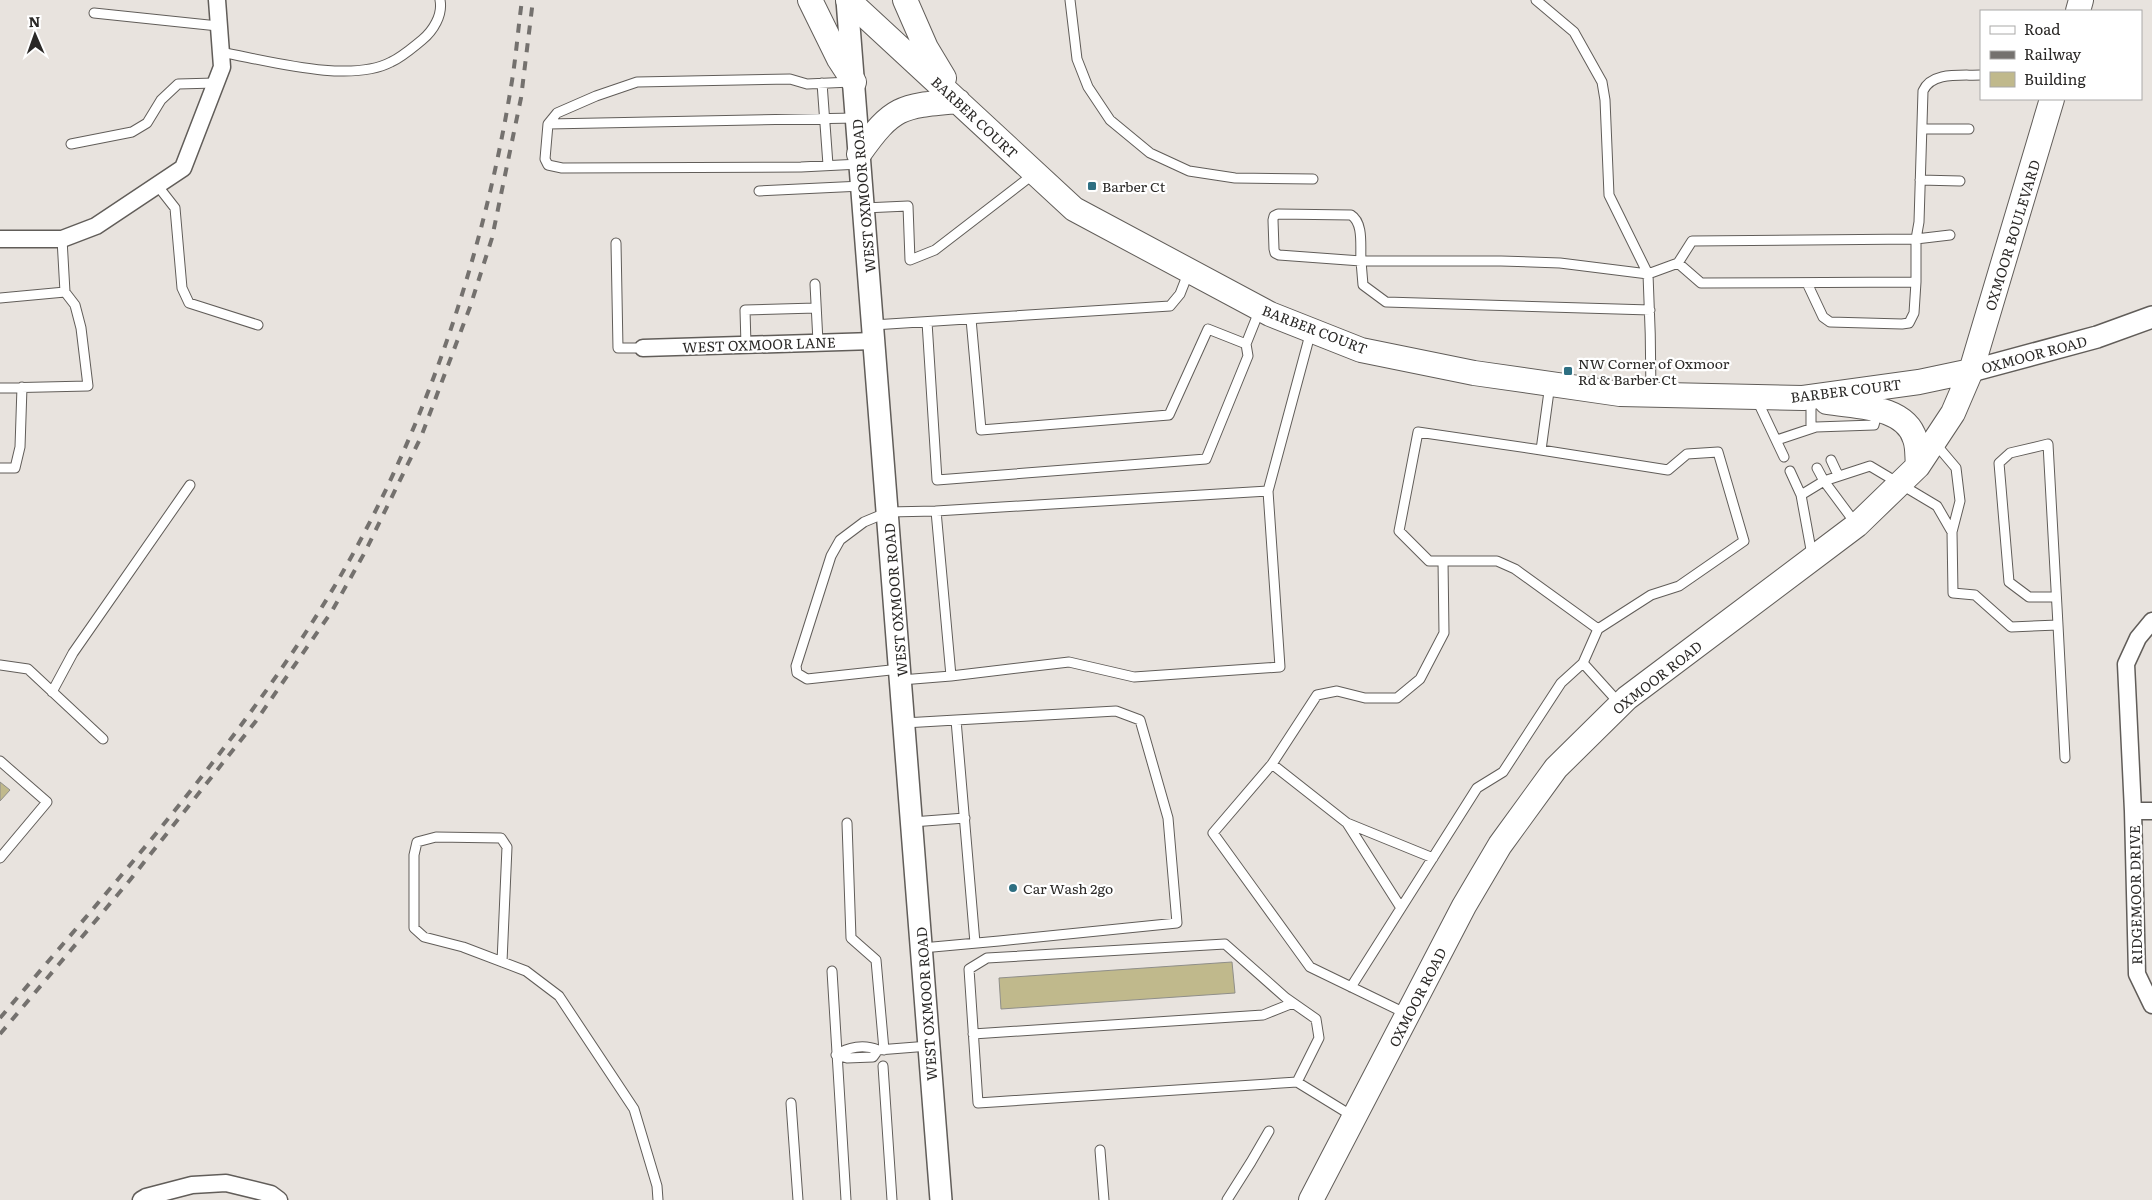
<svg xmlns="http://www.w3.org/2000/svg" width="2152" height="1200" font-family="Literata,serif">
<rect width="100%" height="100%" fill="#e8e3de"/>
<path fill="#c0b98c" stroke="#8f8e89" d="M 0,782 L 10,790 L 0,801 Z
M 1232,962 L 1235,993 L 1001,1009 L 999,978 Z"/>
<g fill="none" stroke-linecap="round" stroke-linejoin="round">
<g stroke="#615d59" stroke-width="11">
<path id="service" d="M 1070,0 L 1077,59 L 1088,87 L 1110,120 L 1150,153 L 1189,171 L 1235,178 L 1313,179
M 1536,0 L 1574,32 L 1602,82 L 1605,100 L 1609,195 L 1648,274 L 1678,263 L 1692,241 L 1916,239 L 1916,282 L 1701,283 L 1678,263
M 94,13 L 218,26
M 220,52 C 266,60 349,84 391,62 C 402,57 412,48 422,40 C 433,31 443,15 440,0
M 851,82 L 807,84 L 790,79 L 637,82 L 596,96 L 557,113 L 548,124 L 545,159 L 548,165 L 562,168 L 801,167 L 860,164
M 822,83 L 828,165
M 548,124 L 856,118
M 1922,129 L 1969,129
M 71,144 L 132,132 L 147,123 L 161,100 L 178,84 L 215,83
M 1920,180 L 1960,181
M 157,185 L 175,208 L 182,288 L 189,303 L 258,325
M 759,191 L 862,186
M 864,208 L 908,206 L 910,260 L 935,250 L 1035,173
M 1278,214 L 1351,215 C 1364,223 1360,247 1361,261 L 1279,255 L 1275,253 L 1274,249 L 1273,220 L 1274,216 Z
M 1950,235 L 1916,239 L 1919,222 L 1923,91 C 1932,71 1962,76 1981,75
M 616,243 L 618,348 L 643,348
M 1807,283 L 1823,317 L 1830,322 L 1902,324 L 1909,323 L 1914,313 L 1916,282
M 815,284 L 818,342
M 0,298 L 65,292 L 62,239
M 1650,310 L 1386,302 L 1363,285 L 1361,261 L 1501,261 L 1560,263 L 1648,274 C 1650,314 1651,354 1651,394
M 971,319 L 981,430 L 1169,415 L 1208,329 L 1246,344
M 927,322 L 937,480 L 1206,459 L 1248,356 L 1246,344 L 1260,309
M 873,325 L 1170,306 L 1180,294 L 1189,271
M 746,345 L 745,310 L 816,308
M 0,388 L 88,386 L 81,328 L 75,305 L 65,292
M 1757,400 L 1784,457
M 1811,400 L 1811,428
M 1777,440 L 1816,427 L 1874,425 L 1878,410
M 1541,450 L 1418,432 L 1399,531 L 1429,561 L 1497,561 L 1515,569 L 1598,629 L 1651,595 L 1679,586 L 1744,541 L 1718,452 L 1687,454 L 1668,470 L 1541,450 L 1550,384
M 1831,460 L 1838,475
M 0,468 L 15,468 L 20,447 L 22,387
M 1817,468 L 1824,481 L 1870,466 L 1937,506 L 1952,532 L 1960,501 L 1956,468 L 1934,442
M 1790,471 L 1801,495 L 1812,555
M 1801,495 L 1824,481 L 1856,524
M 936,511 L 1268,491
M 1952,532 L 1953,593 L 1975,595 L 2011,627 L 2058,625 L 2048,444 L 2010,453 L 1999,463 L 2009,582 L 2029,597 L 2056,597
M 2058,625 L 2065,758
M 1598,629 L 1583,663 L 1620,704
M 0,665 L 28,669 L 103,739
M 900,669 L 807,679 L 797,673 L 796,666 L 831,556 L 840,540 L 864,522 L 888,512 L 936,511 L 951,676
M 901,680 L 951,676 L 1069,662 L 1134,677 L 1280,667 L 1268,491 L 1311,331
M 52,692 L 73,653 L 190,485
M 904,723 L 956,720
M 0,761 L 47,802 L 0,858
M 1272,764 L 1347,823 L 1401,908
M 912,822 L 965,818
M 847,823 L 851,938 L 876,960 L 884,1050
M 1347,823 L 1433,858
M 922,948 L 999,941 L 1177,923 L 1168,818 L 1140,720 L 1116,711 L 956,720 L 975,943
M 502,962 L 507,847 L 501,838 L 436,837 L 417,842 L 414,855 L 414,928 L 424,937 L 463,947 L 526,971 L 559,996 L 634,1109 L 657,1186 L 658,1200
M 832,971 L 846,1200
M 1351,987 L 1477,788 L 1503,772 L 1561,683 L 1583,663
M 1407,1014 L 1310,967 L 1213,833 L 1272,764 L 1317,695 L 1337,691 L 1365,698 L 1397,698 L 1420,679 L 1444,633 L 1443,561
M 973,1034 L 1263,1015 L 1293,1003
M 878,1050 L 873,1057 L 847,1058 L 836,1055 C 848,1047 864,1044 878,1050 L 929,1046
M 883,1066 L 892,1200
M 1297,1082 L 1319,1038 L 1316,1019 L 1286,998 L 1225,944 L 987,958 L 969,969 L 978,1103 L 1297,1082 L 1354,1117
M 791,1103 L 798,1200
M 1100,1150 L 1104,1200
M 1227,1200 L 1251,1162 L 1269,1131"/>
</g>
<g stroke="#615d59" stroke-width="19">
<path id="minor" d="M 0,239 L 62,239 L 96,226 L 183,168 L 222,67 L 217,0
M 643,348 L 874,341
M 2152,621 L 2138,638 L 2126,664 L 2133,811 L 2137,974 L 2152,1005
M 2133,811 L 2152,811
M 141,1200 L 146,1197 L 192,1185 L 226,1183 L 271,1194 L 279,1200"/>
</g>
<g stroke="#615d59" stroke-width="24">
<path id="tertiary" d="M 847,0 L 941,1200
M 1971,371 L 2097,337 L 2152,317"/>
</g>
<g stroke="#615d59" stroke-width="26">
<path id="secondary" d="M 810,0 L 839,59 L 854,82
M 848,0 L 1074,209 L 1270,314 L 1361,350 L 1474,373 L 1620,394 L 1803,398 L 1919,382 L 1971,371
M 905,0 L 926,48 L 944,78
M 2078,11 L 2081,0
M 859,154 C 893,106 901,106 958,101
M 1827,402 C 1856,407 1905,405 1915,439 C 1918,447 1917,457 1918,466
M 1311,1200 L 1464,906 L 1500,845 L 1556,768 L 1627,698 L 1857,525 L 1918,466 L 1953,413 L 1971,371 L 2052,99"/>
</g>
<use href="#service" stroke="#fff" stroke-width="9"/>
<use href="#minor" stroke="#fff" stroke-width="16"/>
<use href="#tertiary" stroke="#fff" stroke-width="21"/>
<use href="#secondary" stroke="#fff" stroke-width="24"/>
<path stroke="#74716e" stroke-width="4" stroke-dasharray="9 9" stroke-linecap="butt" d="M 0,1018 C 105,894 217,769 306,632 C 411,472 480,276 511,87 C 516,58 518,29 522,0
M 0,1034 L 130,880 L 256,721 L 332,611 L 365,552 L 421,437 L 470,307 L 492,238 L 521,98 L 533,0"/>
</g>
<g fill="#2e6f82" stroke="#fff" stroke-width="2">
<rect x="1087" y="181" width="10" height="10" rx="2.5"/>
<rect x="1563" y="366" width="10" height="10" rx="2.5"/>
<circle cx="1013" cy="888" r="5"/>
</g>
<g text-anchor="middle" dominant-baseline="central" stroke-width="4.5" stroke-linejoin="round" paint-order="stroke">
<g font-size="14" fill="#2a2826" stroke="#fff">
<text transform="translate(975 117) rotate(43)">BARBER COURT</text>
<text transform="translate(863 196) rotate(-95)">WEST OXMOOR ROAD</text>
<text transform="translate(2012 235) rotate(-73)">OXMOOR BOULEVARD</text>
<text transform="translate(1315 329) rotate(21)">BARBER COURT</text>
<text transform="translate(759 344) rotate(-2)">WEST OXMOOR LANE</text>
<text transform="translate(2034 354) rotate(-15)">OXMOOR ROAD</text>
<text transform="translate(1846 390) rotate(-7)">BARBER COURT</text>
<text transform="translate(895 600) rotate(-95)">WEST OXMOOR ROAD</text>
<text transform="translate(1657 677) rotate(-38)">OXMOOR ROAD</text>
<text transform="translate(2135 895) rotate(-91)">RIDGEMOOR DRIVE</text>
<text transform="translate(1417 997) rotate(-63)">OXMOOR ROAD</text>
<text transform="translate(926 1004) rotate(-94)">WEST OXMOOR ROAD</text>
</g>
<g font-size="14" fill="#2a2826" stroke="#fff" text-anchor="start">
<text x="1102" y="186">Barber Ct</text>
<text x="1578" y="363">NW Corner of Oxmoor<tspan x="1578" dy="16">Rd &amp; Barber Ct</tspan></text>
<text x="1023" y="888">Car Wash 2go</text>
</g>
</g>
<rect x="1980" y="10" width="162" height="90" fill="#ffffff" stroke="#aaa9a8"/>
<rect x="1990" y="26" width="25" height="8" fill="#ffffff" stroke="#aaa9a8"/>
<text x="2024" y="35" font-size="15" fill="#2a2826">Road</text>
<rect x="1990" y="51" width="25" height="8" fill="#74716e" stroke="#aaa9a8"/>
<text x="2024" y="60" font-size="15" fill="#2a2826">Railway</text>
<rect x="1990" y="72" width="25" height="15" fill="#c0b98c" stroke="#aaa9a8"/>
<text x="2024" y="85" font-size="15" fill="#2a2826">Building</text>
<g transform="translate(35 35) rotate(358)" stroke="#ffffff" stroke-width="4" paint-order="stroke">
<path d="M0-4L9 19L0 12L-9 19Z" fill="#2a2826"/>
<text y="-8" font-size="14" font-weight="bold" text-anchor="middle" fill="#2a2826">N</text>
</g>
</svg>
